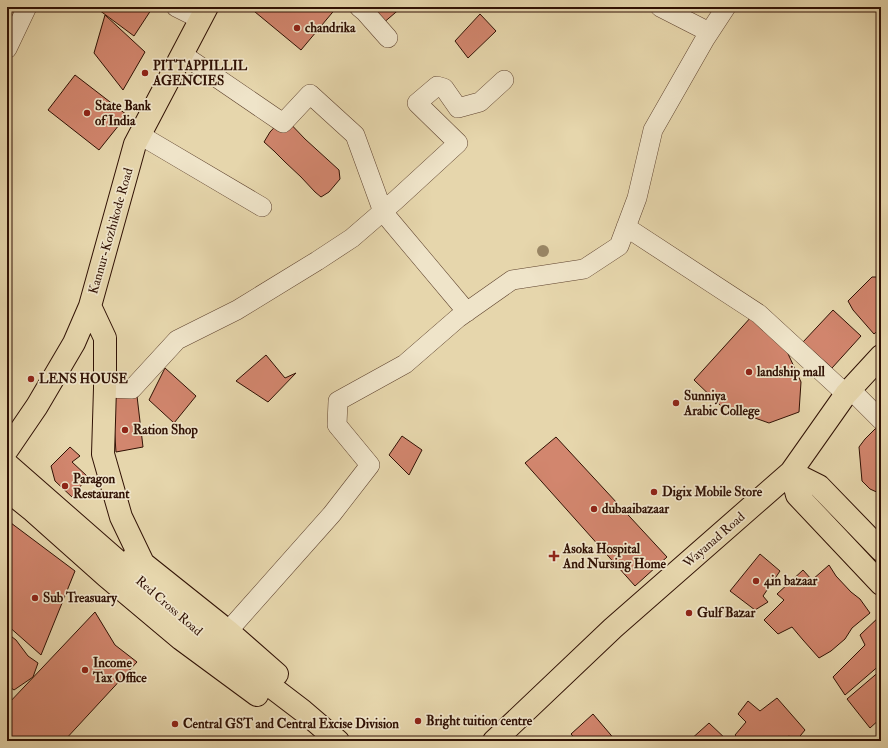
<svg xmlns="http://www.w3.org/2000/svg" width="888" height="748" font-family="'IM FELL Double Pica',serif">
<rect width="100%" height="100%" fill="#e6d6ac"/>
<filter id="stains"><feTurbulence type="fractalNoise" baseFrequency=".005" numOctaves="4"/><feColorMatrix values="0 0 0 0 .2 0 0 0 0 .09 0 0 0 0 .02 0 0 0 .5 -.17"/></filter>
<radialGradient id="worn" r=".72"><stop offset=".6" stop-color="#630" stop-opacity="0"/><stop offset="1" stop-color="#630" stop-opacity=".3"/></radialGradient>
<path fill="#d2866e" stroke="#301104" d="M 102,7 L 153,7 L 134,36 L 99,10 Z
M 249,7 L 337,7 L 301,50 Z
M 369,7 L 402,7 L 382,24 Z
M 480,14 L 496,31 L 468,58 L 455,41 Z
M 105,15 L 145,52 L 123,90 L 94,53 Z
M 75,75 L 127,115 L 99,150 L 48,110 Z
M 284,117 L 305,139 L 339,170 L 340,179 L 329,192 L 321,197 L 315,192 L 301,177 L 285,162 L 274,151 L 264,142 L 270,132 Z
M 872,277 L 881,277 L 881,328 L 874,334 L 853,310 L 848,301 Z
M 833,310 L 861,336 L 832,368 L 803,342 Z
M 752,316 L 784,345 L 801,382 L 799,412 L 769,423 L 721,406 L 694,380 Z
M 266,355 L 285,378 L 296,373 L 268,402 L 236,381 Z
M 165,368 L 196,396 L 174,423 L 149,400 Z
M 112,396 L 137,396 L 143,447 L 116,452 Z
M 881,426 L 881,494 L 870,489 L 862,481 L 859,447 L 865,439 L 875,429 Z
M 402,436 L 422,450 L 409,475 L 389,455 Z
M 556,437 L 667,557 L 635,586 L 525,463 Z
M 70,447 L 80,456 L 72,462 L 87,476 L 73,498 L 55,481 L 51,466 Z
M 7,520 L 75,571 L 41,655 L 7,625 Z
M 760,554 L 780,571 L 763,596 L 768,602 L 755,610 L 730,591 Z
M 829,565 L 836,576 L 851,592 L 860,599 L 870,613 L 852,628 L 845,639 L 831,651 L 819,658 L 803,640 L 792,627 L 778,634 L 764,620 L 784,600 L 777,594 L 803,570 L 812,580 Z
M 95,612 L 115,645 L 137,662 L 64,741 L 7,741 L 7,705 Z
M 881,615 L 881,664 L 845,695 L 833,677 L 865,645 L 860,635 Z
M 7,633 L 16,640 L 28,656 L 38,663 L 33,677 L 14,690 L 7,685 Z
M 881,670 L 881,718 L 870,728 L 847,699 Z
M 777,698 L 805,730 L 796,741 L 789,736 L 781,741 L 741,741 L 735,735 L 746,722 L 738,714 L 748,701 L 760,711 Z
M 593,714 L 616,741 L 577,741 L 571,734 Z
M 709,723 L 728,741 L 689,741 Z"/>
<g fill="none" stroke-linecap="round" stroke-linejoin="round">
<g stroke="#5e422e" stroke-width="20">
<path id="minor" d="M 176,7 L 200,19
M 359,7 L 365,12 L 388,38
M 660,7 L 709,32
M 7,49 L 27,7
M 182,54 L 283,123 L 310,94 L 355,135 L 383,212 L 467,312
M 140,135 L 262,207
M 626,227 L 759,314 L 846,394
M 105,388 L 132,389 L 177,340 L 237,310 L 317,261 L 352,238 L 396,200 L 458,143 L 417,103 L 437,86 L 444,88 L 458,108 L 480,102 L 504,80
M 850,389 L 881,420
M 228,631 L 332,514 L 370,465 L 337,425 L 338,401 L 405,364 L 458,318 L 512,280 L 584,269 L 619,246 L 637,198 L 653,130 L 705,39 L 726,7"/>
</g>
<g stroke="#301104" stroke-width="24">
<path id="major" d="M 90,306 L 105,338 L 105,388 L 103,454 L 121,517 L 144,565
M 7,450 L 37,406 L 74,343 L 90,306 L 135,144 L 207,7
M 7,464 L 193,627 L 303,711 L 338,741
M 791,472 L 797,495 L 881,584
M 791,472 L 819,486 L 881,550
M 7,490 L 33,511 L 106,576 L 181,639 L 257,695
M 134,556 L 228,631 L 277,674
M 494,741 L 613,628 L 791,472 L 846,394 L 881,356"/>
</g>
<use href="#minor" stroke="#efe4c9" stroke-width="19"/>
<use href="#major" stroke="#e6d6ac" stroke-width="22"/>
</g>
<circle fill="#998665" cx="543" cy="251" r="6"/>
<g fill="#8f2418" stroke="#efe4c9" stroke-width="1.5">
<circle cx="297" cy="28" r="4"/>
<circle cx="145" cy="73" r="4"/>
<circle cx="87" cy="113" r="4"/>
<circle cx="749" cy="372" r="4"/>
<circle cx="31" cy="379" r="4"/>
<circle cx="676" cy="403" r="4"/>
<circle cx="125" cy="430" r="4"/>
<circle cx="65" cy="486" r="4"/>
<circle cx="654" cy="492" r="4"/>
<circle cx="594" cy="509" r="4"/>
<path d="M552 550h4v4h4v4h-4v4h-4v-4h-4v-4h4z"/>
<circle cx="756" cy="581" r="4"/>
<circle cx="35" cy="598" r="4"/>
<circle cx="689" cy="613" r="4"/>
<circle cx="85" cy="670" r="4"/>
<circle cx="418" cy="721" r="4"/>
<circle cx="175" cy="724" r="4"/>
</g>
<g text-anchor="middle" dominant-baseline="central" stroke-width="3.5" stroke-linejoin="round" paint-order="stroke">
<g font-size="13" font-weight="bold" fill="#301104" stroke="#efe4c9" text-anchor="start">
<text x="305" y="28">chandrika</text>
<text x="153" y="66">PITTAPPILLIL<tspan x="153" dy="15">AGENCIES</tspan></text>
<text x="95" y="106">State Bank<tspan x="95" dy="15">of India</tspan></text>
<text x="757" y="372">landship mall</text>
<text x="39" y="379">LENS HOUSE</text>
<text x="684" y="396">Sunniya<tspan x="684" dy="15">Arabic College</tspan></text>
<text x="133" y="430">Ration Shop</text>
<text x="73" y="479">Paragon<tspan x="73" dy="15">Restaurant</tspan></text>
<text x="662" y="492">Digix Mobile Store</text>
<text x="602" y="509">dubaaibazaar</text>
<text x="563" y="549">Asoka Hospital<tspan x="563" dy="15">And Nursing Home</tspan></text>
<text x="764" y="581">4in bazaar</text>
<text x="43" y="598">Sub Treasuary</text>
<text x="697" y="613">Gulf Bazar</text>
<text x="93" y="663">Income<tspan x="93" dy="15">Tax Office</tspan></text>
<text x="426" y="721">Bright tuition centre</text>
<text x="183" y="724">Central GST and Central Excise Division</text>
</g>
<g font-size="13" fill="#301104" stroke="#efe4c9">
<text transform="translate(111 231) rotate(-74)">Kannur-Kozhikode Road</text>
<text transform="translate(714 540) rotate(-41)">Wayanad Road</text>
<text transform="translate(169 606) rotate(41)">Red Cross Road</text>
</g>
</g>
<rect width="888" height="748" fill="none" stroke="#e6d6ac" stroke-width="24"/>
<rect x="8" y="8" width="872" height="732" fill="none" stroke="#301104" stroke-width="2"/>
<rect x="12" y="12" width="864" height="724" fill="none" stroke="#301104"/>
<rect width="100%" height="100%" filter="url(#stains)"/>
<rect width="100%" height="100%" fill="url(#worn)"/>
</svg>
